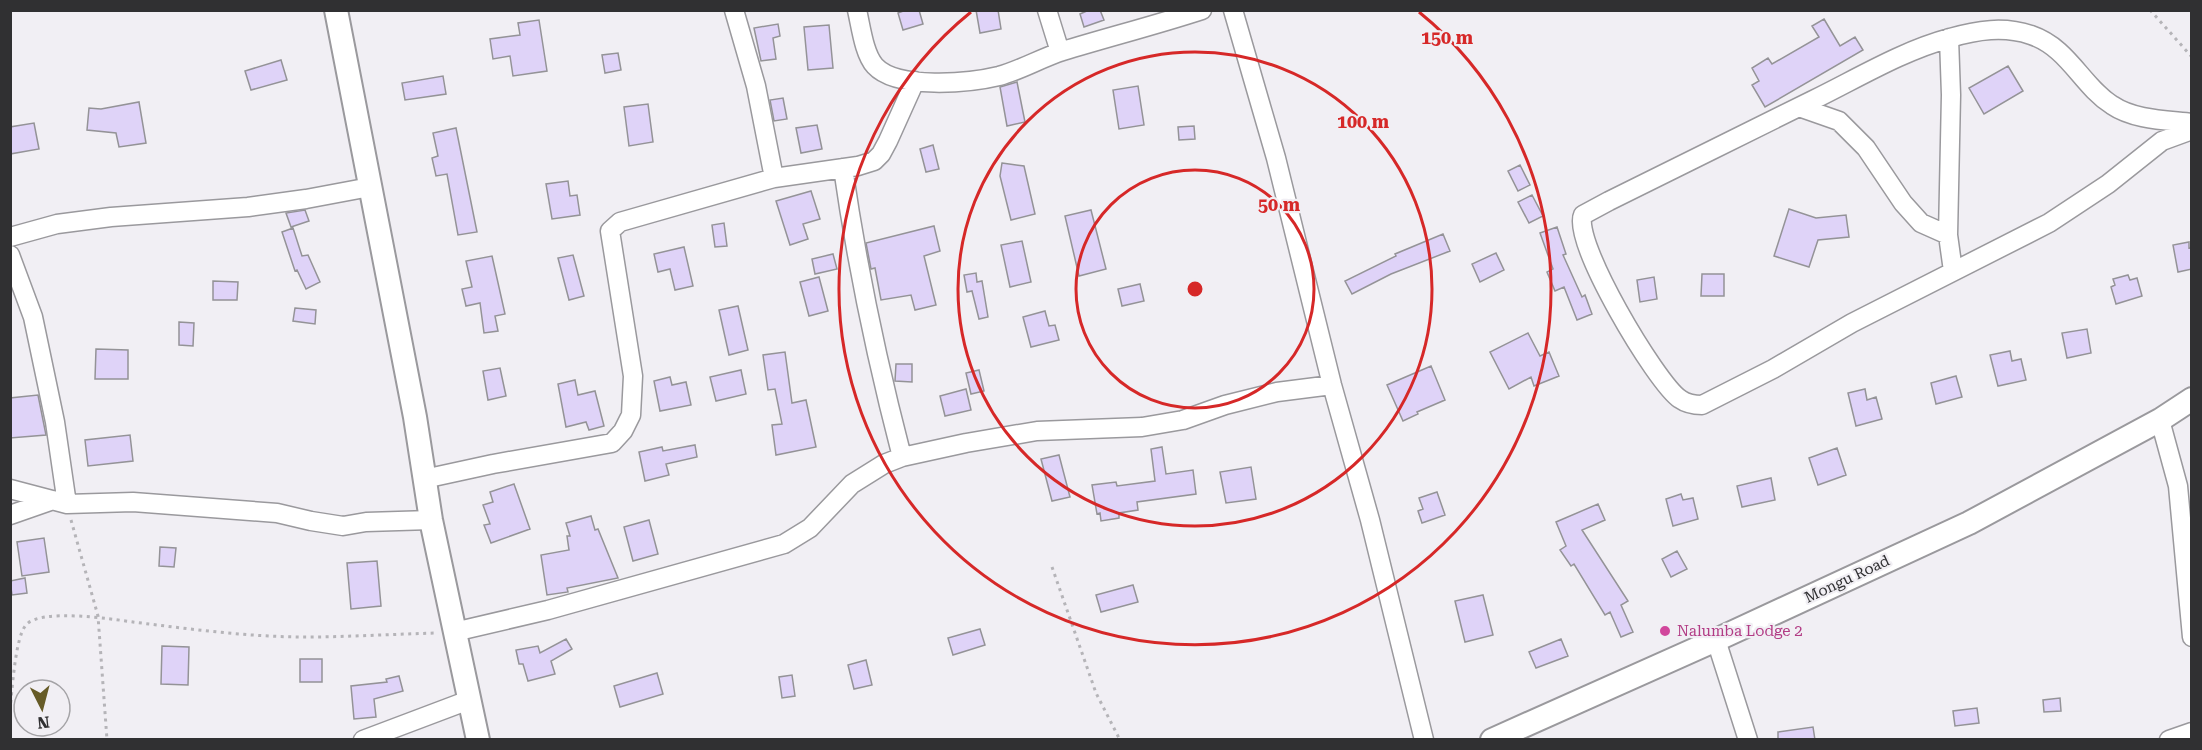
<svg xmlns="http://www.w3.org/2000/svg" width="2202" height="750" font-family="'Roboto Serif',serif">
<rect width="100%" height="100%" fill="#f1eff4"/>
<path fill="#dfd3f8" stroke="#949397" stroke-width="1.5" d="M 906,10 L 919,10 L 923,24 L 903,30 L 898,13 Z
M 976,10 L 998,10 L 1001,29 L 980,33 Z
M 1089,10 L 1100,10 L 1104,20 L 1084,27 L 1080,14 Z
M 1824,19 L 1840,46 L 1855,37 L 1863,50 L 1765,107 L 1752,85 L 1759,81 L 1752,68 L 1768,58 L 1772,64 L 1819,37 L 1812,26 Z
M 539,20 L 547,71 L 513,76 L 510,56 L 493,59 L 490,39 L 520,35 L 518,23 Z
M 778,24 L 780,36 L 773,38 L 776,59 L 761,61 L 754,28 Z
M 829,25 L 833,68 L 808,70 L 804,27 Z
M 618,53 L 621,70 L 605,73 L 602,55 Z
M 281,60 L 287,80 L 251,90 L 245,71 Z
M 2008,66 L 2023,91 L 1984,114 L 1969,88 Z
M 443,76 L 446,94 L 405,100 L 402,83 Z
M 1017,82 L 1025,122 L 1007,126 L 1000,87 Z
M 1138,86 L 1144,125 L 1119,129 L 1113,90 Z
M 783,98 L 787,119 L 774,121 L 770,100 Z
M 139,102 L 146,143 L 119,147 L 116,133 L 87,130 L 89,108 L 101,109 Z
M 648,104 L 653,142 L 629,146 L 624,107 Z
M 34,123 L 39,149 L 10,154 L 10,127 Z
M 817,125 L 822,149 L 801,153 L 796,128 Z
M 1194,126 L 1195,139 L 1179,140 L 1178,127 Z
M 456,128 L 477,232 L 458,235 L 447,174 L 436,176 L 432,158 L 438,156 L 433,133 Z
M 933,145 L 939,169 L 926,172 L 920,149 Z
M 1002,163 L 1024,166 L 1035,214 L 1011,220 L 1000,176 Z
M 1520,165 L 1530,185 L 1518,191 L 1508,171 Z
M 568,181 L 570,196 L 577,195 L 580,215 L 552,219 L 546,184 Z
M 811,191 L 820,219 L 803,224 L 808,239 L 790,245 L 776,201 Z
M 1532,195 L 1543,216 L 1529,223 L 1518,202 Z
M 1789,209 L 1816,218 L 1846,215 L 1849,237 L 1818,240 L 1809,267 L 1774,256 Z
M 305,210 L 309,221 L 291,227 L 286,213 Z
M 1091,210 L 1106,269 L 1079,276 L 1065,216 Z
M 724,223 L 727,246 L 715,247 L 712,225 Z
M 934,226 L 940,251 L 924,256 L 936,305 L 915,310 L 911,295 L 881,300 L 875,268 L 871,269 L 866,243 Z
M 1557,227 L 1566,254 L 1563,255 L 1582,297 L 1585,295 L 1592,314 L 1577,320 L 1564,287 L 1555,291 L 1547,272 L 1553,269 L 1540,233 Z
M 293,228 L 302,256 L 308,255 L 320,282 L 306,289 L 297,270 L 295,271 L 282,232 Z
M 1443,234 L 1450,251 L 1391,274 L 1352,294 L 1345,281 L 1396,256 L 1395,254 Z
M 1022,241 L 1031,282 L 1010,287 L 1001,245 Z
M 2189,242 L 2189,248 L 2192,247 L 2192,269 L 2178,272 L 2173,245 Z
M 684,247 L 693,286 L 675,290 L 670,269 L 658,272 L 654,254 Z
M 1496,253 L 1504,270 L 1480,282 L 1472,264 Z
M 833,254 L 837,269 L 815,274 L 812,259 Z
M 573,255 L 584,296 L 569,300 L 558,258 Z
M 492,256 L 505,314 L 495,316 L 498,331 L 484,333 L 480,303 L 466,306 L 462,289 L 472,287 L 466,261 Z
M 976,273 L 977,282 L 982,281 L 988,317 L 979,319 L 972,291 L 967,292 L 964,275 Z
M 1702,274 L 1724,274 L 1724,296 L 1701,296 Z
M 2128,275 L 2130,280 L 2137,278 L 2142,296 L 2116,304 L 2111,287 L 2115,285 L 2113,279 Z
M 819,277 L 828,311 L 809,316 L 800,282 Z
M 1654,277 L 1657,299 L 1640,302 L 1637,280 Z
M 213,281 L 238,282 L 237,300 L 213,300 Z
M 1140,284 L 1144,301 L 1122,306 L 1118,289 Z
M 738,306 L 748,350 L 729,355 L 719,310 Z
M 295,308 L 316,310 L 315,324 L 293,321 Z
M 1045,311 L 1049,326 L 1055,325 L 1059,340 L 1031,347 L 1023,317 Z
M 179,322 L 194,323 L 193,346 L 179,345 Z
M 2087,329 L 2091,353 L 2067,358 L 2062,333 Z
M 1528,333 L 1540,356 L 1549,352 L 1559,376 L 1534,386 L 1531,377 L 1509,389 L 1490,352 Z
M 96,349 L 128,350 L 128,379 L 95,379 Z
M 2010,351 L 2012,361 L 2021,359 L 2026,380 L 1998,386 L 1990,355 Z
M 785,352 L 792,403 L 806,400 L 816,447 L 776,455 L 772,425 L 782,424 L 775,389 L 768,390 L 763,355 Z
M 896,364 L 912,364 L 912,382 L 895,381 Z
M 1431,366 L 1445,400 L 1417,412 L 1418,414 L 1403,421 L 1387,385 Z
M 500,368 L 506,396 L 488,400 L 483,371 Z
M 741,370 L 746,394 L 716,401 L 710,377 Z
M 979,370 L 984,391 L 971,394 L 966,373 Z
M 1956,376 L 1962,397 L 1936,404 L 1931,383 Z
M 670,377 L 672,385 L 686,382 L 691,405 L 660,411 L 654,381 Z
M 575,380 L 578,395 L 595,391 L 604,426 L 589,430 L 586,422 L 566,427 L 558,384 Z
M 966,389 L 971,410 L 945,416 L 940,396 Z
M 1865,389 L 1867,400 L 1876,397 L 1882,419 L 1856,426 L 1848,393 Z
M 38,395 L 46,435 L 10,438 L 10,398 Z
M 130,435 L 133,461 L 88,466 L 85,440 Z
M 695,445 L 697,457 L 666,464 L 669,475 L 645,481 L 639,452 L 662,447 L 663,451 Z
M 1162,447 L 1166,474 L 1193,470 L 1196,494 L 1137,502 L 1138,510 L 1119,513 L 1119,518 L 1101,521 L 1100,513 L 1097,514 L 1092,485 L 1116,482 L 1117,486 L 1155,481 L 1151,449 Z
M 1837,448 L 1846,475 L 1818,485 L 1809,458 Z
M 1059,455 L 1070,497 L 1052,501 L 1041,459 Z
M 1251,467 L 1256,499 L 1226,503 L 1220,472 Z
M 1771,478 L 1775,500 L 1742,507 L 1737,486 Z
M 514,484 L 530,529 L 491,543 L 484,525 L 490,524 L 483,505 L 493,502 L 490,492 Z
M 1437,492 L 1445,515 L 1422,523 L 1418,511 L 1423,509 L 1419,498 Z
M 1681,494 L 1683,500 L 1693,498 L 1698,519 L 1673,526 L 1666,499 Z
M 1598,504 L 1605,520 L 1582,530 L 1628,601 L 1621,605 L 1633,632 L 1621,637 L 1610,612 L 1605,615 L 1574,564 L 1571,566 L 1560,550 L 1566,546 L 1556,522 Z
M 591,516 L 595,530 L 598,529 L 618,578 L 567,588 L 568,592 L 547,595 L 541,555 L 569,550 L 567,536 L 570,536 L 566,523 Z
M 649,520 L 658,554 L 633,561 L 624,527 Z
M 44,538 L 49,572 L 22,576 L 17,542 Z
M 160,547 L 176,548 L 174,567 L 159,566 Z
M 1677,551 L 1687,569 L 1671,577 L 1662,559 Z
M 377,561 L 381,606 L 351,609 L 347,563 Z
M 25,578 L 27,593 L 12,595 L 10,581 Z
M 1133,585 L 1138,602 L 1101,612 L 1096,595 Z
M 1483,595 L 1493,635 L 1465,642 L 1455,601 Z
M 980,629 L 985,645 L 953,655 L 948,638 Z
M 566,639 L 572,649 L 551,661 L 555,674 L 528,681 L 523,664 L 519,664 L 516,650 L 538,646 L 540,653 Z
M 1561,639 L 1568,656 L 1536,668 L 1529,652 Z
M 162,646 L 189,647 L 188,685 L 161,684 Z
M 300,659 L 322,659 L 322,682 L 300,682 Z
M 866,660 L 872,685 L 854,689 L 848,665 Z
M 657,673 L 663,694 L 620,707 L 614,686 Z
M 792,675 L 795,696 L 782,698 L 779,677 Z
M 399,676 L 403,691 L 374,699 L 376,717 L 354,719 L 351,686 L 387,682 L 386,679 Z
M 2060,698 L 2061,711 L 2044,712 L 2043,700 Z
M 1977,708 L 1979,723 L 1955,726 L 1953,711 Z
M 1813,727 L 1815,740 L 1778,740 L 1778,732 Z"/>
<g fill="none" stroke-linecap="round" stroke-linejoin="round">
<g stroke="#9a999d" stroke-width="21">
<path id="minor" d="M 734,10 L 756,86 L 774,178 L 858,166 L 874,161 L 881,154 L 888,141 L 915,81
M 857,10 C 861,27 864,54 875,66 C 897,90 970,83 999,76 C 1021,70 1041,58 1063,51 C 1109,37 1156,25 1202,10
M 1047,10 L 1060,52
M 1233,10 L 1276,158 L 1332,385 L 1370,520 L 1424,740
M 1949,38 L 1951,95 L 1948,235 L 1953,271
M 1799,107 L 1839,121 L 1866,148 L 1903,203 L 1921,223 L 1948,235
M 2192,123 C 2166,120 2134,120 2112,105 C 2081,85 2069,48 2031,35 C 2004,26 1977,30 1950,38 C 1902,51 1858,78 1813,100 C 1745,134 1677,167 1609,201 L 1583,215 C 1571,240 1656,383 1680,399 C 1687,404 1694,405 1702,405 L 1773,369 L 1852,323 L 2049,223 L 2108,184 L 2162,141 L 2192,130
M 843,168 C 857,266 877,361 902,457
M 10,237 L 57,224 L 111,217 L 248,207 L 306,199 L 370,187
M 10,255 L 33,317 L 55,422 L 67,504
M 2160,420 L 2178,486 L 2192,637
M 424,479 L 493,464 L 612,443 L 623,431 L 631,415 L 633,376 L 610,231 L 620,222 L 774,178
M 10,489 L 67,504 L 133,502 L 277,513 L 311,521 L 343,526 L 366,522 L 431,520
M 10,515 L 53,500
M 454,632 L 548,610 L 784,544 L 810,528 L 852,484 L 884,464 L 902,457 L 966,443 L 1037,431 L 1142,427 L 1183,420 L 1225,405 L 1277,392 L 1332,385
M 1716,640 L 1748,740
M 363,740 L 469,700
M 2169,740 L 2192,732"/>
</g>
<g stroke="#9a999d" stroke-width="26">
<path id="major" d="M 336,10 L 415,417 L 431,520 L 478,740
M 1492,740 L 1716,640 L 1969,523 L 2160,420 L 2192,399"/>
</g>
<path stroke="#b5b4b8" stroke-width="3" stroke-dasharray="3 4.5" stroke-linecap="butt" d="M 2150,10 L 2192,57
M 71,520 L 98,616 L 107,740
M 1052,567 L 1096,693 L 1120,740
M 10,710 C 12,693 15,637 26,625 C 40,608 112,619 133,622 C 190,629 248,637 305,637 C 349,637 394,634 438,633"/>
<use href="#minor" stroke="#fff" stroke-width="18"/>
<use href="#major" stroke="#fff" stroke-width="22"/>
</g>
<g fill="none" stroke="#d62828" stroke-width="3">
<circle cx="1195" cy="289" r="119"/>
<circle cx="1195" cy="289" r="237"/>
<path d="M1419 12A356 356 0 1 1 971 12"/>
</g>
<circle fill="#d1479c" stroke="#f1eff4" stroke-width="2" cx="1665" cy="631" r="6"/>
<g text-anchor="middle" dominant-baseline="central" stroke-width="4.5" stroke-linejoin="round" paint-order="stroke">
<g font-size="15" fill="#303032" stroke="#f1eff4">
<text transform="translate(1847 579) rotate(-25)">Mongu Road</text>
</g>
<g font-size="15" fill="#b23c85" stroke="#f1eff4" text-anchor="start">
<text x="1677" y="631">Nalumba Lodge 2</text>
</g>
</g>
<circle cx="1195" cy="289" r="9" fill="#d62828" stroke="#f1eff4" stroke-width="3"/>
<g font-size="18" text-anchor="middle" font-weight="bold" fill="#d62828" stroke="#f1eff4" stroke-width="4.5" stroke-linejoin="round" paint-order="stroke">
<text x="1447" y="44">150 m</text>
<text x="1363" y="128">100 m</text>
<text x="1279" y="211">50 m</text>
</g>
<rect width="2202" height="750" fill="none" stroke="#303032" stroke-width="24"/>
<g transform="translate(42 708) rotate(174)"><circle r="28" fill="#f1eff4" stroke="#a4a3a6" stroke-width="1.5"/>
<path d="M0-4.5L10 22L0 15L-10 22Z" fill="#665b27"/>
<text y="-9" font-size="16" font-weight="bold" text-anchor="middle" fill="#303032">N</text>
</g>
</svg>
